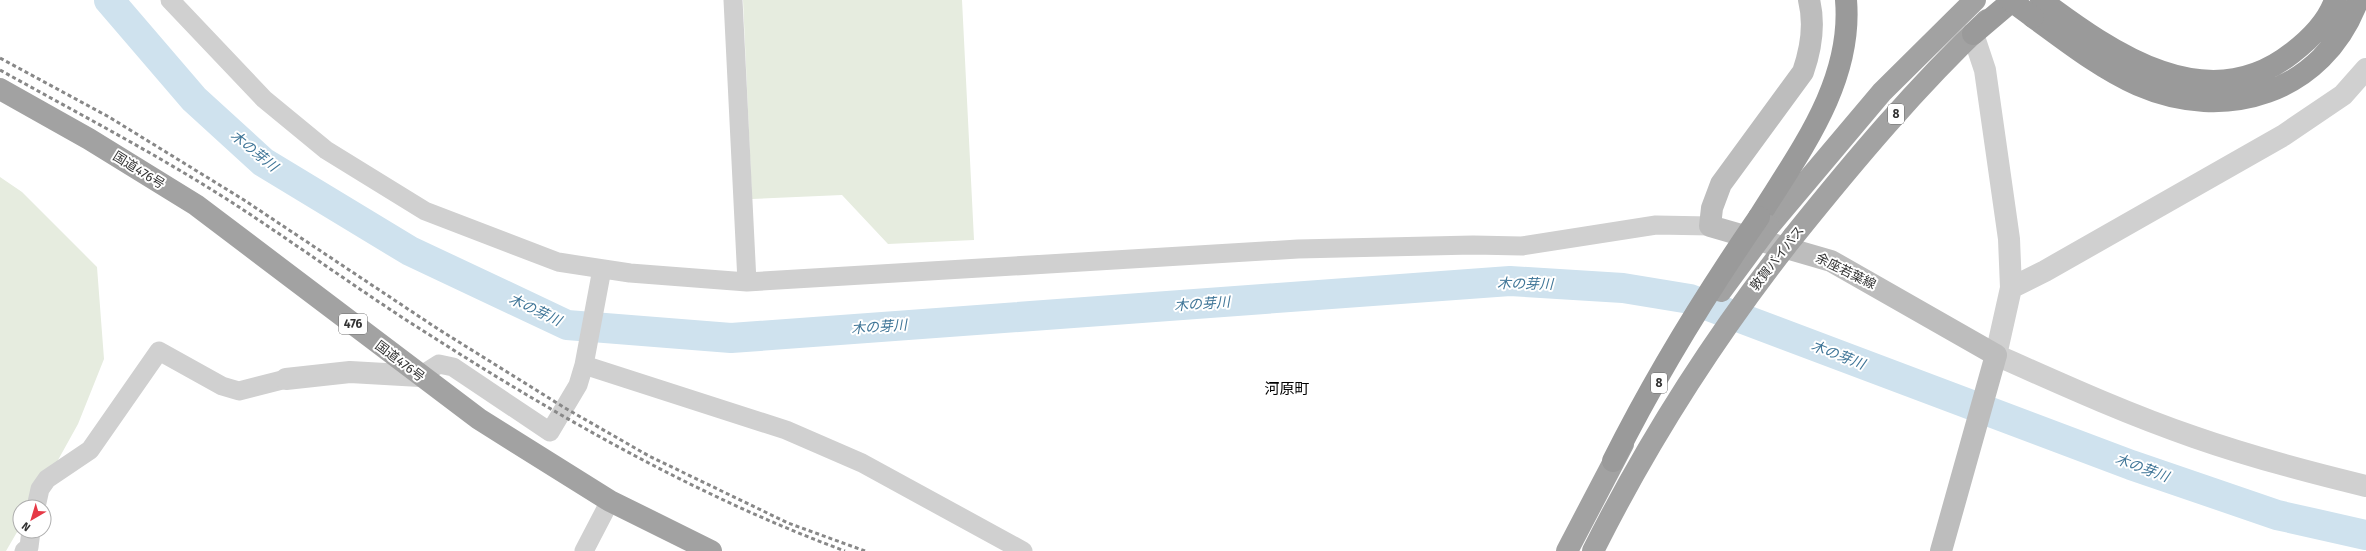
<svg xmlns="http://www.w3.org/2000/svg" width="2366" height="551" font-family="'Fira Sans','Noto Sans JP',sans-serif">
<rect width="100%" height="100%" fill="#fff"/>
<path fill="#e6ecdf" d="M 743,0 L 962,0 L 974,240 L 888,244 L 842,195 L 752,199 Z
M 0,177 L 22,192 L 97,267 L 104,359 L 78,424 L 32,507 L 20,507 L 20,527 L 6,551 L 0,551 Z"/>
<g fill="none" stroke-linecap="round" stroke-linejoin="round">
<path stroke="#cfe2ee" stroke-width="30" d="M 109,0 L 194,99 L 263,162 L 410,251 L 567,325 L 731,338 L 1510,281 L 1623,288 L 1690,299 L 2131,465 L 2277,515 L 2366,535"/>
<path stroke="#d0d0d0" stroke-width="19" d="M 170,0 L 264,99 L 326,150 L 425,211 L 558,262 L 630,273 L 747,282 L 1298,249 L 1473,245 L 1522,246 L 1656,225 L 1710,226
M 733,0 L 747,282
M 584,365 L 786,430 L 862,463 L 1023,551
M 420,376 L 439,364 L 453,367 L 550,432 L 578,385 L 584,365 L 602,269
M 36,507 L 40,489 L 47,479 L 90,450 L 159,351 L 222,386 L 239,391 L 286,379
M 24,551 L 29,547 L 31,531
M 584,551 L 610,501"/>
<path stroke="#d0d0d0" stroke-width="22" d="M 1973,34 L 1985,70 L 2009,239 L 2011,288 L 1996,355 C 2061,384 2127,414 2194,437 C 2251,457 2308,472 2366,486
M 2011,288 L 2045,271 L 2284,135 L 2343,95 L 2366,69
M 286,379 L 350,372 L 420,376"/>
<path stroke="#bdbdbd" stroke-width="22" d="M 1809,0 C 1815,24 1811,49 1803,72 L 1721,184 L 1712,208 L 1710,226 L 1831,261 L 1996,355 L 1941,551"/>
<path stroke="#a2a2a2" stroke-width="22" d="M 0,89 L 89,139 L 196,205 L 479,419 L 610,501 L 711,551
M 1769,226 L 1882,92 L 1975,0
M 1793,237 C 1854,161 1916,87 1987,20"/>
<path stroke="#9a9a9a" stroke-width="22" d="M 2041,0 C 2112,53 2207,120 2292,53 C 2309,40 2328,21 2335,0
M 2033,17 C 2066,41 2100,68 2138,85 C 2225,123 2323,94 2358,0
M 1973,34 L 2013,0
M 1759,217 C 1800,151 1853,82 1846,0"/>
<path stroke="#888" stroke-width="3" stroke-dasharray="4 3" stroke-linecap="butt" d="M 0,58 L 109,117 L 244,200 L 438,329 L 565,408 L 649,456 L 788,523 L 865,551
M 0,70 C 81,115 164,158 242,209 C 295,244 347,281 400,316 C 541,407 688,493 845,551"/>
<path stroke="#a2a2a2" stroke-width="22" d="M 1721,291 L 1769,226
M 1567,551 L 1623,444
M 1593,551 C 1649,439 1716,335 1793,237"/>
<path stroke="#9a9a9a" stroke-width="22" d="M 2010,0 L 2033,17
M 1613,461 C 1657,373 1704,297 1759,217"/>
</g>
<g text-anchor="middle" dominant-baseline="central" stroke-width="4" stroke-linejoin="round" paint-order="stroke">
<g fill="#fff" stroke="#707070" stroke-width="1">
<rect x="1888" y="104" width="16" height="20" rx="3"/>
<rect x="339" y="314" width="28" height="20" rx="3"/>
<rect x="1651" y="373" width="16" height="20" rx="3"/>
</g>
<g font-size="12" font-weight="bold" fill="#333">
<text x="1896" y="114">8</text>
<text x="353" y="324">476</text>
<text x="1659" y="383">8</text>
</g>
<g font-size="13" fill="#333" stroke="#fff">
<text transform="translate(139 170) rotate(32)">国道476号</text>
<text transform="translate(1777 258) rotate(-52)">敦賀バイパス</text>
<text transform="translate(1846 271) rotate(26)">余座若葉線</text>
<text transform="translate(400 361) rotate(37)">国道476号</text>
</g>
<g font-size="14" font-style="italic" fill="#3f7597" stroke="#fff">
<text transform="translate(254 151) rotate(39)">木の芽川</text>
<text transform="translate(1525 284) rotate(1)">木の芽川</text>
<text transform="translate(1202 304) rotate(-4)">木の芽川</text>
<text transform="translate(535 310) rotate(25)">木の芽川</text>
<text transform="translate(879 327) rotate(-4)">木の芽川</text>
<text transform="translate(1838 355) rotate(21)">木の芽川</text>
<text transform="translate(2142 468) rotate(20)">木の芽川</text>
</g>
<g font-size="15" fill="#000" stroke="#fff">
<text x="1287" y="389">河原町</text>
</g>
</g>
<g transform="translate(32 519) rotate(218)"><circle r="19" fill="#ffffff" stroke="#adadad"/>
<path d="M0-3L7 15L0 10L-7 15Z" fill="#e63946"/>
<text y="-6" font-size="11" font-weight="bold" text-anchor="middle" fill="#333333">N</text>
</g>
</svg>
